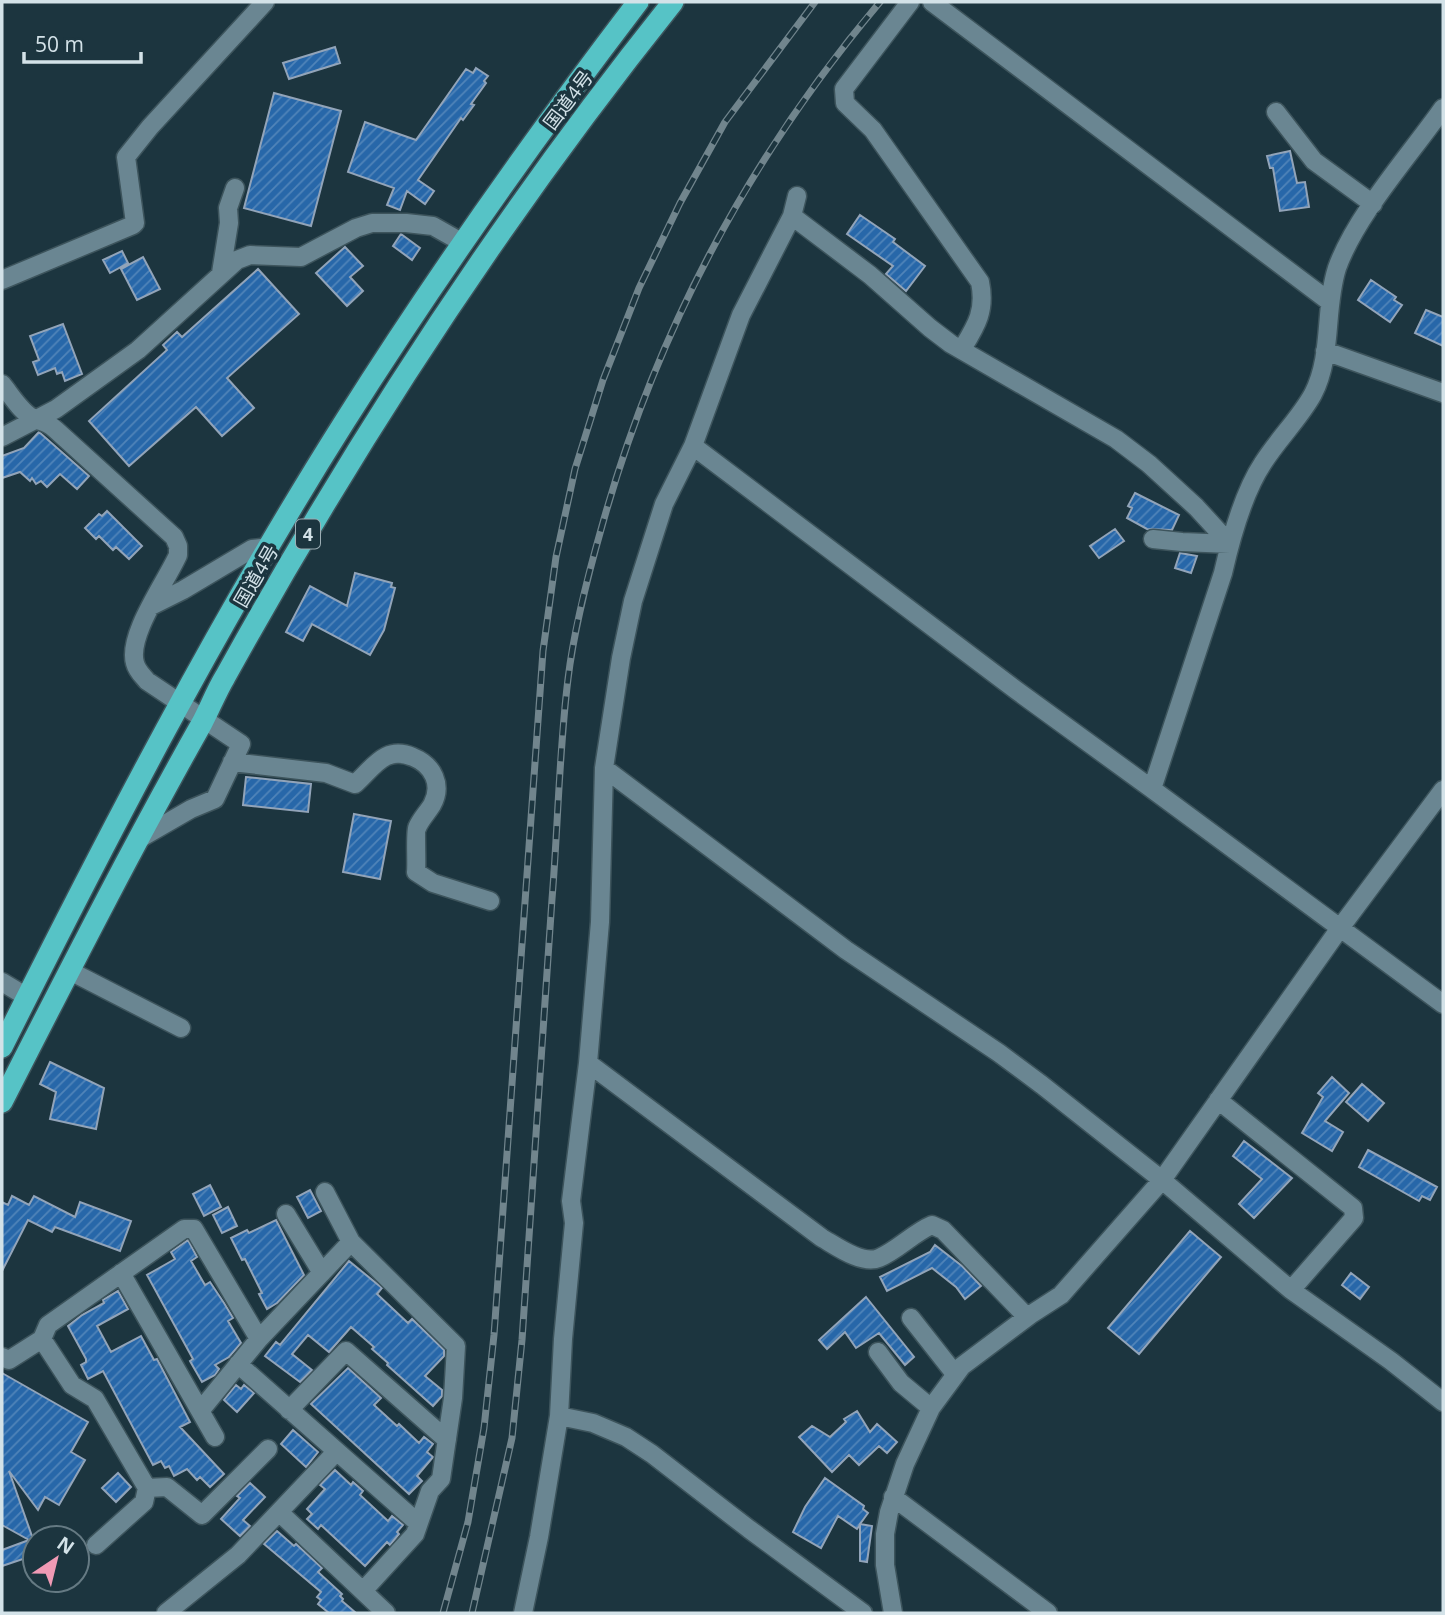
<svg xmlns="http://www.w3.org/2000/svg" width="1445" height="1615" font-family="'Open Sans','Noto Sans JP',sans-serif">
<defs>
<pattern id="building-hatch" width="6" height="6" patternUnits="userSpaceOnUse" patternTransform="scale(1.75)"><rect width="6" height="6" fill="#2767a9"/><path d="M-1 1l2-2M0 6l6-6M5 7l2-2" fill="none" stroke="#5084b9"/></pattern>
</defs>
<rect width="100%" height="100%" fill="#1c353f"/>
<path fill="url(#building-hatch)" stroke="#92a4b9" stroke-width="2" d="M 335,47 L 340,63 L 289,79 L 283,63 Z
M 476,68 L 488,76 L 484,81 L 486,83 L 471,104 L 474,105 L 463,120 L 461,118 L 418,180 L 434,191 L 425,204 L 407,191 L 400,210 L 387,205 L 394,188 L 348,172 L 365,122 L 416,140 L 466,69 L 473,73 Z
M 274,93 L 341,111 L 311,226 L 244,208 Z
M 1290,151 L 1297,183 L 1305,182 L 1309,207 L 1280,211 L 1273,168 L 1270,168 L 1267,156 Z
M 860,215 L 895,239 L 893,242 L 925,266 L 906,291 L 886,274 L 893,266 L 847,234 Z
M 401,234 L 420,248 L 412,260 L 393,246 Z
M 345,247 L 363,266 L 350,277 L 363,291 L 347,306 L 316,273 Z
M 122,251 L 128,263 L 110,273 L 103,260 Z
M 143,257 L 160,289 L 137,300 L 121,269 Z
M 258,269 L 299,314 L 227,378 L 254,408 L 222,436 L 196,407 L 129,466 L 89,421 L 167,350 L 163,345 L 177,332 L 182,337 Z
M 1371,280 L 1396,297 L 1394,300 L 1402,305 L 1390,322 L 1358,300 Z
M 1426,310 L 1443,317 L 1443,346 L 1415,333 Z
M 63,324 L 82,374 L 65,381 L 62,372 L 57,374 L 55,368 L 38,375 L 33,362 L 39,360 L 30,336 Z
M 39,432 L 89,476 L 77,489 L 60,474 L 47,487 L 41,481 L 36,484 L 32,478 L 30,481 L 20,472 L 2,478 L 2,456 L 24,448 Z
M 1135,493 L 1179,515 L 1172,530 L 1147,529 L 1127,518 L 1132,508 L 1128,506 Z
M 107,511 L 142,546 L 129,559 L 116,547 L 113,550 L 99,536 L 96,539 L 85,528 L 99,514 L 102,516 Z
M 1115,529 L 1124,541 L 1099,558 L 1090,546 Z
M 1180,553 L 1197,556 L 1191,573 L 1175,568 Z
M 355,573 L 392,583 L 391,587 L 395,588 L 384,630 L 370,655 L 312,624 L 303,641 L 286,632 L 310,586 L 347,606 Z
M 246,777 L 311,784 L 308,812 L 243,805 Z
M 354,814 L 391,821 L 380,879 L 343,872 Z
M 50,1062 L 104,1088 L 96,1129 L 50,1119 L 56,1092 L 40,1084 Z
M 1332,1077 L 1349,1093 L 1325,1121 L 1343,1132 L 1332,1151 L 1302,1133 L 1323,1097 L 1318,1093 Z
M 1362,1084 L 1384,1103 L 1368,1121 L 1346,1102 Z
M 1244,1141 L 1292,1178 L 1254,1218 L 1239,1204 L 1262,1179 L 1233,1156 Z
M 1368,1150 L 1437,1187 L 1430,1200 L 1422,1196 L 1419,1201 L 1359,1167 Z
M 210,1185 L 221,1207 L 204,1216 L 193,1194 Z
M 310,1190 L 321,1211 L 308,1218 L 297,1197 Z
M 12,1196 L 29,1205 L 34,1196 L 75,1217 L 80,1202 L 131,1221 L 120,1251 L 55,1227 L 52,1232 L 28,1220 L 2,1271 L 2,1202 L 8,1205 Z
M 228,1207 L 237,1226 L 222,1233 L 213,1215 Z
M 276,1220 L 304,1275 L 277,1303 L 267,1309 L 259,1294 L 262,1293 L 245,1259 L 242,1260 L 231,1238 L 247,1230 L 249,1233 Z
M 1190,1231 L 1221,1257 L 1139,1354 L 1108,1328 Z
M 188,1240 L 197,1257 L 191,1261 L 205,1285 L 210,1282 L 224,1303 L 233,1318 L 228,1321 L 241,1343 L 229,1357 L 215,1365 L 219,1369 L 215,1375 L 202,1382 L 190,1361 L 193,1359 L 147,1275 L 175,1259 L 171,1252 Z
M 935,1245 L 962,1266 L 981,1286 L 965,1299 L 956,1287 L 932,1268 L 887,1291 L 880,1277 L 930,1252 Z
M 349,1261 L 382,1288 L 377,1294 L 408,1323 L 412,1319 L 444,1350 L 444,1356 L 425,1376 L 442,1390 L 442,1396 L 433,1406 L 387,1365 L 388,1363 L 372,1349 L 374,1347 L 351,1327 L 329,1352 L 308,1335 L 292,1354 L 312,1370 L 300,1382 L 265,1356 L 276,1342 L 280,1345 Z
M 1351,1273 L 1369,1287 L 1360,1299 L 1342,1285 Z
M 118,1291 L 128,1309 L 97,1326 L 111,1352 L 141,1336 L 154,1360 L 157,1359 L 190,1422 L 180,1427 L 224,1474 L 210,1487 L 200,1477 L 197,1480 L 187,1469 L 174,1476 L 169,1466 L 165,1468 L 161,1461 L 153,1465 L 103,1371 L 88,1379 L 81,1365 L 86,1362 L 86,1359 L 68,1326 L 82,1315 L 104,1303 L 103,1300 Z
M 866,1297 L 914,1357 L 905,1365 L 879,1333 L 856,1348 L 845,1332 L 827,1349 L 819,1340 Z
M 348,1368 L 381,1398 L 374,1405 L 397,1426 L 399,1424 L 419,1443 L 424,1437 L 433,1444 L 427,1452 L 433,1457 L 417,1476 L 422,1481 L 409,1494 L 311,1404 Z
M 2,1373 L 88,1422 L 71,1452 L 85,1460 L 59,1505 L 45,1497 L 38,1510 L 9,1471 L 33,1539 L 35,1538 L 35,1547 L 29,1557 L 2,1566 L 2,1550 L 29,1540 L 2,1525 Z
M 236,1385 L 241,1389 L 244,1385 L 254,1393 L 237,1412 L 224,1400 Z
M 857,1411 L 870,1432 L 877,1424 L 897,1442 L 887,1453 L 879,1446 L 859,1465 L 849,1455 L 832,1472 L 799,1437 L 812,1426 L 830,1437 L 846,1422 L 844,1419 Z
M 293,1430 L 318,1452 L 306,1467 L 281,1444 Z
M 335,1470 L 351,1485 L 353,1482 L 363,1491 L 360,1495 L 388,1521 L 392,1516 L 403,1525 L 397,1532 L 399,1534 L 390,1545 L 387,1542 L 365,1566 L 321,1525 L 318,1529 L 307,1519 L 312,1514 L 307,1509 L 325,1489 L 320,1485 Z
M 118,1473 L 131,1487 L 116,1502 L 102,1488 Z
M 825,1478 L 864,1506 L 863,1509 L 868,1513 L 860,1524 L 872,1526 L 867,1562 L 860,1561 L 860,1525 L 857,1529 L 838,1516 L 821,1548 L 793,1532 L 805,1507 Z
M 250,1483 L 265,1497 L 243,1520 L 250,1526 L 240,1536 L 221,1519 L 240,1498 L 237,1496 Z
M 277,1531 L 294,1546 L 296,1544 L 322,1568 L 318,1572 L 342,1594 L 340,1596 L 343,1599 L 342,1601 L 356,1613 L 329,1613 L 318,1604 L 321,1600 L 317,1597 L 321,1592 L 264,1544 Z"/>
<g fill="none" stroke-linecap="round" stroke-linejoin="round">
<g stroke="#3d545c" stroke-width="21">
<path id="minor" d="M 910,2 L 844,89 L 845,103 L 873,130 L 980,282 C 986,311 976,326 962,349
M 932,2 L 1330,302
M 1443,108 C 1410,155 1356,215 1337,268 C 1324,309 1333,355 1313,394 C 1300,418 1278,439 1263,463 C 1243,493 1231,538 1223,573 L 1152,789 L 1443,1004
M 1276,112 L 1314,161 L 1373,204
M 792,216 L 870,275 L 930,328 L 951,344 L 1116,439 L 1149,464 L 1196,507 L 1230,544
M 221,273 L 229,223 L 228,208 L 235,188
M 2,280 L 133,225 L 135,223 L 126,157 L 150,127 L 265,2
M 1325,351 L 1443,393
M 2,384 C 11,395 22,414 35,419 C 45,423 47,422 56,430 L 174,537 L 178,546 L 178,555 C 166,582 127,635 135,663 C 137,671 142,675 147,681 L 241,744 L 215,799 L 191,809 L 139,839
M 2,437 L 56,409 L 138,350 L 237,260 L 250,255 L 301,257 L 356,228 L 372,223 L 406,223 L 433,226 L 463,243
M 693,446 L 741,315 L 792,216 L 797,196
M 1153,539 L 1182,542 L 1230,544
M 151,606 L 183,590 L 252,549 L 269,547
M 232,762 L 326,773 L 355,784 C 374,767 385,745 413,757 C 433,765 443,785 432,805 C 427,813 420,820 417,828 C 415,832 417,864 416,872 L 433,883 L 490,901
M 604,768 L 600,922 L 588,1063 L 822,1238 C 836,1246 862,1265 879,1258 C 898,1250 913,1233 932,1225 L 943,1230 L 1027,1317
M 1152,789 L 1016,690 L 693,446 L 664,504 L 633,601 L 621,658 L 604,768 L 846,950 L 999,1053 L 1042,1085 L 1162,1180 L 1291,1290 L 1391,1361 L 1443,1402
M 70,971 L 181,1028
M 2,982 L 27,997
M 1218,1100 L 1353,1208 L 1354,1218 L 1291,1290
M 325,1192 L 351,1242 L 456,1346 L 453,1398 L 441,1479 L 430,1491 L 415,1534 L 363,1591
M 286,1214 L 322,1273
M 121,1273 L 215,1437
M 911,1318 L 955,1374
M 42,1339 L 48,1325 L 184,1229 L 194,1229 L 259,1339
M 878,1352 L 901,1383 L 931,1408
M 2,1357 L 9,1360 L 42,1339 L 72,1385 L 95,1399 L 147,1488 L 167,1487 L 202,1515 L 268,1449
M 238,1364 L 418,1523
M 289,1410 L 346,1351 L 447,1440
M 200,1411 L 259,1339 L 351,1242
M 559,1416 L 593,1423 L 626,1437 L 652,1454 L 749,1529 L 863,1613
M 893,1497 L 1048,1613
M 279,1512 L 386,1613
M 96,1545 L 144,1502 L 147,1488
M 166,1613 L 238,1555 L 336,1452
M 523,1613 L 539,1537 L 559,1416 L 563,1339 L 574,1223 L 571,1201 L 588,1063
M 893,1613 L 885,1565 L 885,1534 L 889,1512 L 905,1464 L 931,1408 L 962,1366 L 1030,1315 L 1061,1295 L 1162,1180 L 1340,928 L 1443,790"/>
</g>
<g stroke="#3d545c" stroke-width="24">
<path id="highway" d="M 2,1047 C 108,835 218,622 345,421 C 436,277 535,137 638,2
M 2,1102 C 67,975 132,847 202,723 C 210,708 216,692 225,677 C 356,440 504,213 673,2"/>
</g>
<use href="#minor" stroke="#6a8692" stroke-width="18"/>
<use href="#highway" stroke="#56c3c6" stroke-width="21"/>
<g stroke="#71858d" stroke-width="7">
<path id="rail" d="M 443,1613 L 468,1522 L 484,1428 L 494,1335 L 543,651 L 556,557 L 575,469 L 603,380 L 639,288 L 680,203 L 725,122 L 815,2
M 472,1613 L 512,1438 L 522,1340 C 532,1193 542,1046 552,899 C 558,827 559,751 568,679 C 574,628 588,575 602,526 C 656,332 750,156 880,2"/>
</g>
<use href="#rail" stroke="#1c353f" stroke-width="4.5" stroke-dasharray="13" stroke-linecap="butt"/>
</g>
<g text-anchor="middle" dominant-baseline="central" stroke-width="7" stroke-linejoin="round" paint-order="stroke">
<rect fill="#1c353f" stroke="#9caeb5" stroke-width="2" x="296" y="519.5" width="24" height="29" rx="5"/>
<g font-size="18" font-weight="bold" fill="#d3e2e8">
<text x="308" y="534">4</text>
</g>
<g font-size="19" fill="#d3e2e8" stroke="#1c353f">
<text transform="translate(568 100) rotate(-53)">国道4号</text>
<text transform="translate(256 576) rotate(-60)">国道4号</text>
</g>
</g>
<rect width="1445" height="1615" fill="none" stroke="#d3e2e8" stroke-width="7"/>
<g transform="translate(56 1559) rotate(35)"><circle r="33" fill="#1c353f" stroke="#657a83" stroke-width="2"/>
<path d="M0-5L12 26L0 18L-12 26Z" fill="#f09ab5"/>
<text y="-10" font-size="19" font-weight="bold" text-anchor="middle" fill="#d3e2e8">N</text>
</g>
<path d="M24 52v10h117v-10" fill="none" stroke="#d3e2e8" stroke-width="3.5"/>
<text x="35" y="52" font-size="21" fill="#d3e2e8" stroke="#1c353f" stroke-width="5" paint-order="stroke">50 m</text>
</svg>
